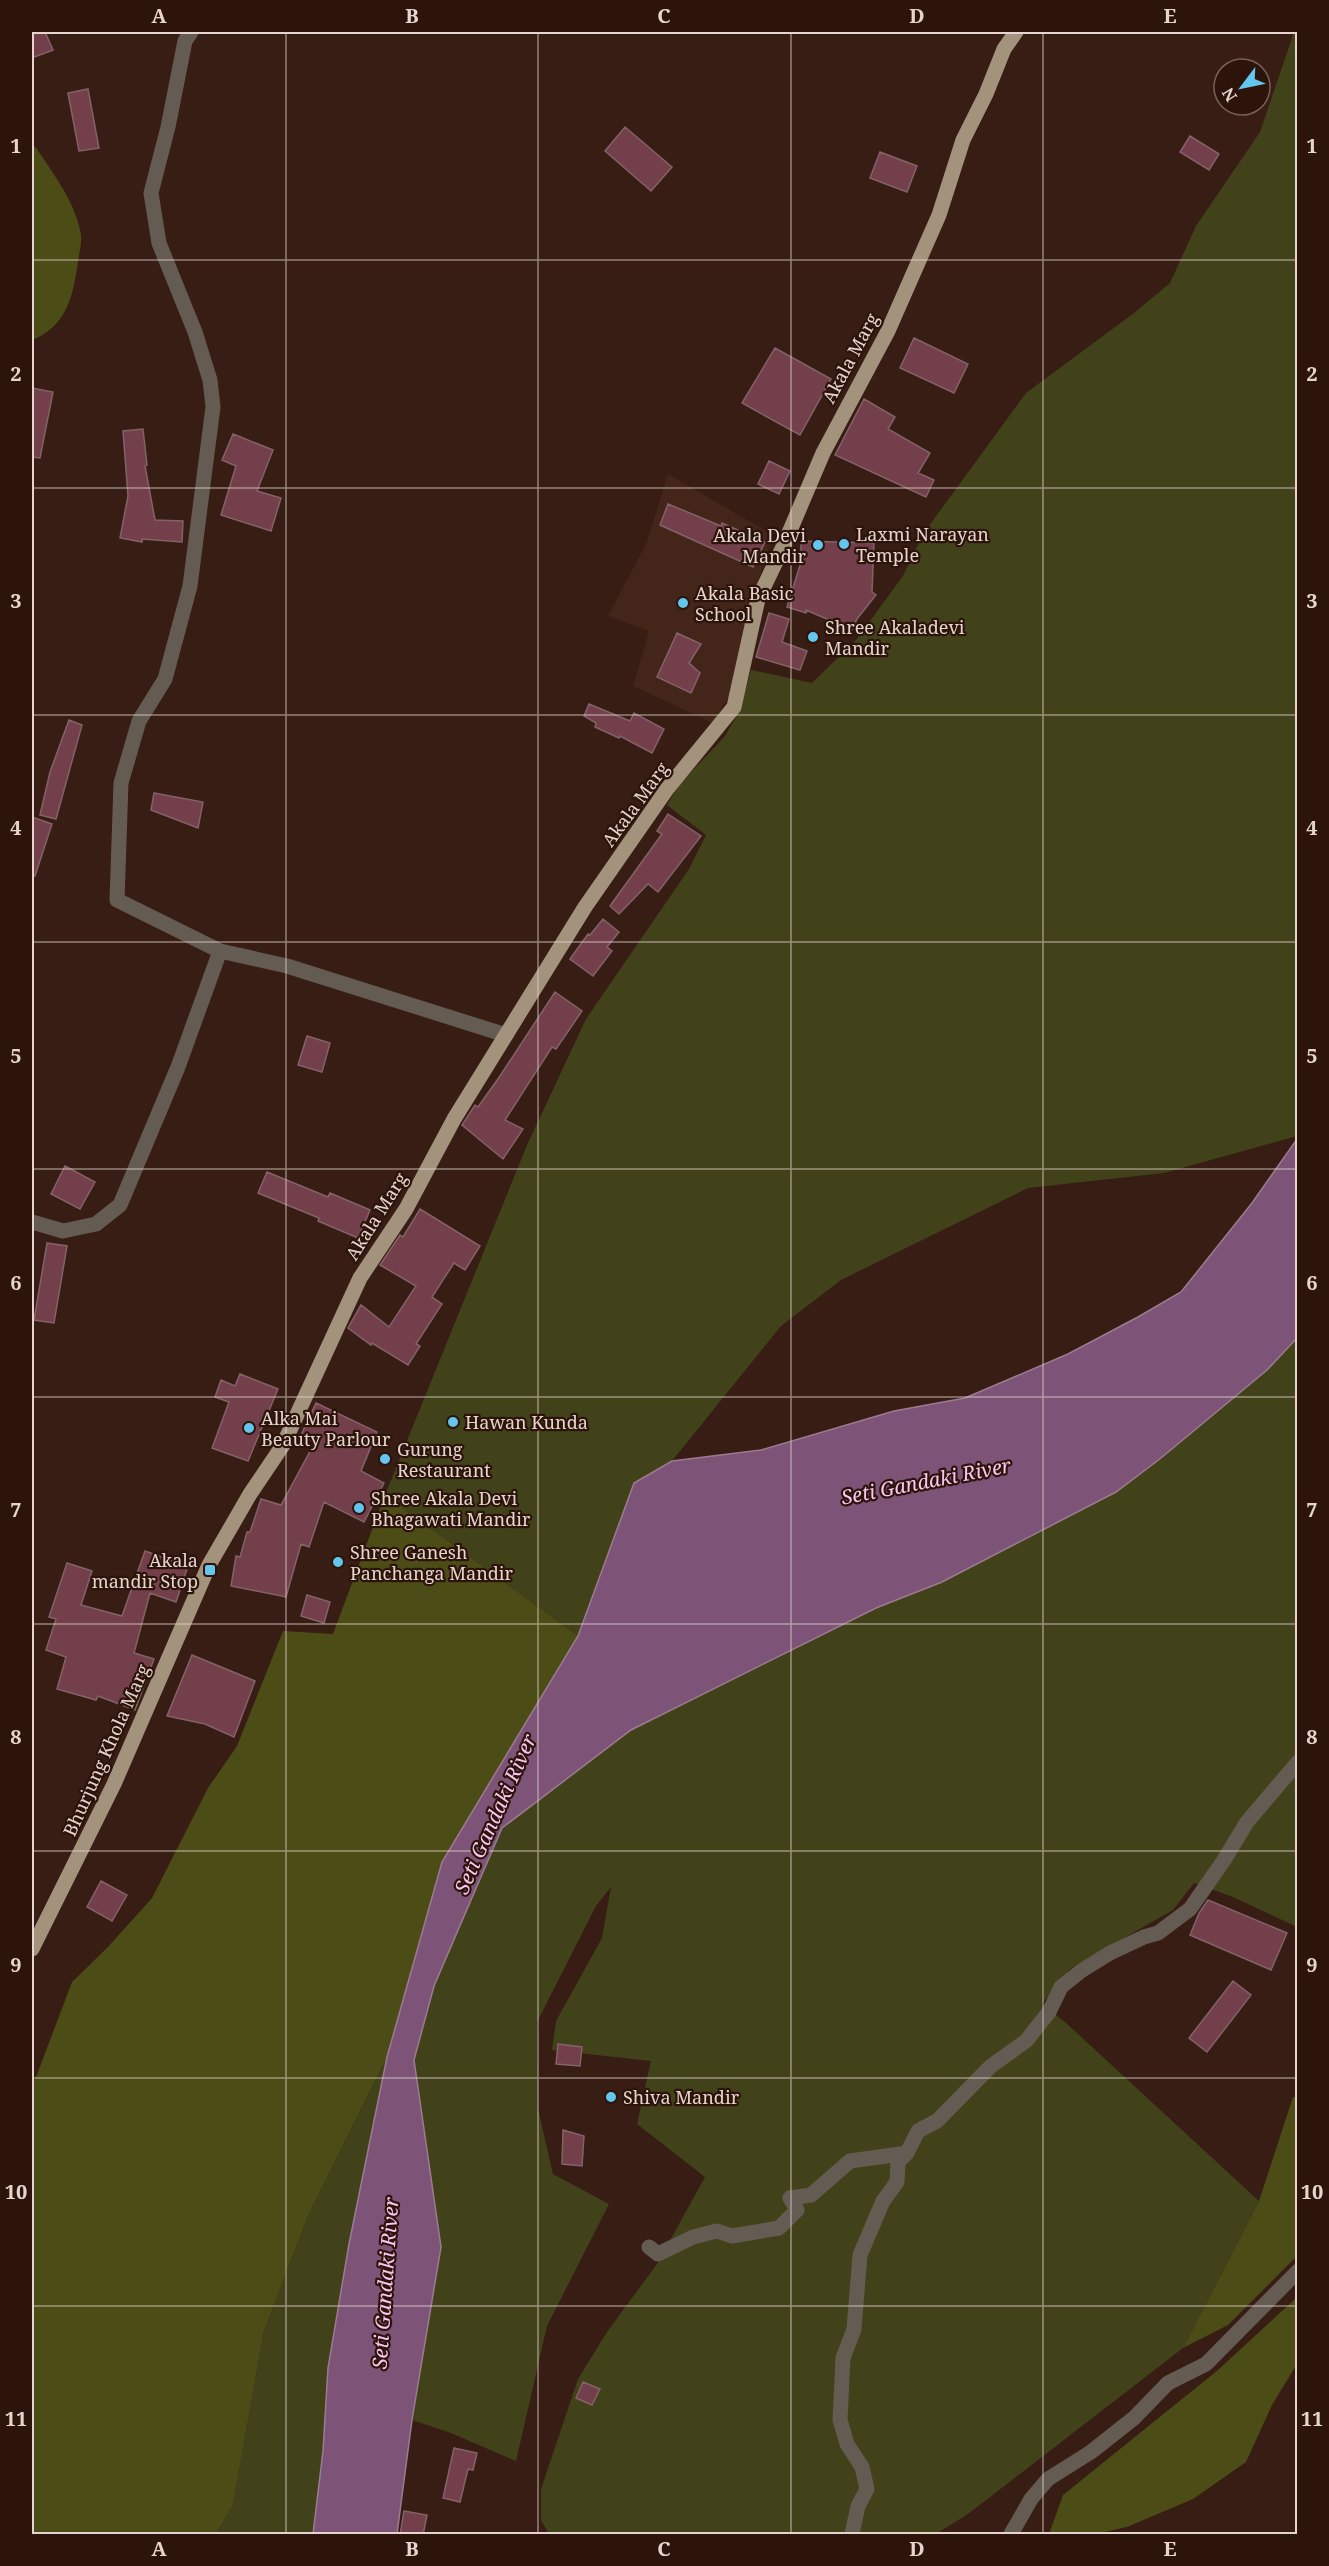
<svg xmlns="http://www.w3.org/2000/svg" width="1329" height="2566" font-family="'Noto Serif',serif">
<rect width="100%" height="100%" fill="#371d14"/>
<path fill="#442519" d="M 668,474 L 773,535 L 755,591 L 732,692 L 713,723 L 633,686 L 649,631 L 608,616 L 647,542 Z"/>
<path fill="#41421a" d="M 1294,32 L 1297,32 L 1297,1136 L 1164,1173 L 1028,1188 L 841,1280 L 781,1326 L 672,1461 L 634,1483 L 578,1636 L 385,1495 L 527,1145 L 586,1019 L 689,869 L 706,835 L 667,805 L 679,785 L 725,736 L 740,710 L 751,670 L 812,683 L 856,640 L 903,576 L 923,534 L 1026,393 L 1134,313 L 1170,283 L 1196,226 L 1260,132 Z
M 1297,1338 L 1297,1927 L 1233,1897 L 1194,1883 L 1173,1910 L 1070,1969 L 1042,2004 L 1065,2022 L 1259,2201 L 1183,2348 L 968,2514 L 936,2534 L 549,2534 L 541,2520 L 541,2489 L 578,2379 L 607,2332 L 657,2264 L 705,2177 L 637,2124 L 651,2061 L 552,2050 L 556,2021 L 602,1938 L 611,1887 L 596,1906 L 537,2022 L 538,2109 L 553,2174 L 609,2204 L 547,2326 L 516,2461 L 451,2433 L 412,2420 L 441,2247 L 414,2060 L 434,1986 L 502,1828 L 631,1730 L 876,1608 L 942,1582 L 1161,1458 L 1267,1370 Z
M 387,2057 L 328,2368 L 323,2451 L 313,2534 L 216,2534 L 233,2505 L 264,2331 L 308,2216 Z"/>
<path fill="#4c4c16" d="M 32,144 L 37,149 C 54,175 76,203 81,235 C 82,243 79,254 78,262 C 73,296 67,326 32,340 Z
M 385,1495 L 578,1636 L 442,1862 L 387,2057 L 308,2216 L 264,2331 L 233,2505 L 216,2534 L 32,2534 L 32,2083 L 36,2077 L 72,1982 L 107,1948 L 152,1898 L 208,1788 L 237,1746 L 283,1631 L 333,1634 Z
M 1293,2097 L 1298,2097 L 1297,2256 L 1228,2325 L 1183,2348 L 1259,2201 Z
M 1296,2298 L 1297,2364 L 1272,2405 L 1246,2462 L 1193,2499 L 1127,2527 L 1095,2534 L 1049,2534 L 1063,2495 L 1218,2370 Z"/>
<path fill="#7d5477" stroke="#9c7b91" stroke-width="1.5" d="M 1297,1139 L 1297,1338 L 1267,1370 L 1161,1458 L 1116,1492 L 942,1582 L 876,1608 L 631,1730 L 502,1828 L 434,1986 L 414,2060 L 441,2247 L 412,2420 L 397,2534 L 313,2534 L 323,2451 L 328,2368 L 349,2244 L 387,2057 L 442,1862 L 578,1636 L 634,1483 L 672,1461 L 761,1450 L 894,1411 L 965,1398 L 1068,1354 L 1138,1317 L 1181,1292 L 1252,1203 Z"/>
<path fill="#733f4b" stroke="#836268" stroke-width="1.5" d="M 32,32 L 45,32 L 53,50 L 32,58 Z
M 88,89 L 99,148 L 79,151 L 68,93 Z
M 625,127 L 672,167 L 651,191 L 605,151 Z
M 1190,136 L 1219,154 L 1209,170 L 1180,152 Z
M 880,152 L 917,166 L 907,192 L 870,178 Z
M 914,338 L 968,364 L 954,393 L 900,368 Z
M 775,348 L 831,379 L 800,435 L 742,403 Z
M 32,388 L 53,392 L 40,458 L 32,457 Z
M 864,399 L 895,417 L 888,429 L 930,453 L 918,473 L 934,480 L 926,497 L 835,455 Z
M 143,429 L 147,465 L 145,466 L 155,520 L 183,521 L 182,542 L 142,539 L 142,542 L 120,538 L 128,496 L 123,431 Z
M 233,434 L 273,450 L 257,491 L 281,498 L 271,531 L 221,515 L 236,466 L 222,460 Z
M 769,461 L 790,471 L 779,494 L 758,484 Z
M 668,504 L 721,526 L 722,523 L 765,542 L 753,567 L 660,525 Z
M 801,541 L 874,543 L 872,592 L 876,595 L 857,619 L 852,630 L 806,610 L 806,613 L 787,607 L 801,562 Z
M 769,613 L 789,619 L 782,642 L 807,651 L 800,670 L 756,657 Z
M 677,633 L 701,644 L 689,663 L 700,673 L 691,693 L 657,677 Z
M 589,704 L 630,721 L 634,713 L 664,729 L 652,753 L 620,736 L 619,738 L 595,727 L 596,723 L 584,716 Z
M 69,720 L 82,725 L 56,819 L 40,815 L 50,772 Z
M 154,793 L 203,802 L 198,828 L 151,810 Z
M 668,814 L 701,836 L 658,892 L 648,884 L 619,914 L 610,906 L 662,834 L 657,831 Z
M 32,817 L 52,824 L 35,876 L 32,876 Z
M 603,919 L 619,932 L 607,947 L 612,951 L 593,976 L 570,959 L 588,934 L 590,935 Z
M 555,992 L 582,1011 L 556,1049 L 552,1047 L 505,1120 L 523,1129 L 503,1159 L 462,1125 L 475,1105 L 478,1107 L 500,1076 Z
M 307,1036 L 330,1043 L 322,1072 L 298,1065 Z
M 65,1166 L 95,1182 L 80,1209 L 51,1194 Z
M 267,1172 L 328,1197 L 330,1193 L 370,1210 L 358,1238 L 318,1221 L 319,1218 L 258,1193 Z
M 420,1209 L 480,1246 L 465,1270 L 454,1263 L 432,1297 L 442,1304 L 416,1344 L 420,1346 L 408,1365 L 372,1343 L 371,1345 L 348,1328 L 361,1305 L 389,1327 L 416,1286 L 380,1265 L 400,1235 L 403,1237 Z
M 47,1243 L 67,1246 L 54,1323 L 34,1320 Z
M 240,1374 L 278,1389 L 248,1461 L 212,1448 L 229,1402 L 215,1397 L 221,1380 L 235,1386 Z
M 316,1403 L 377,1432 L 361,1471 L 384,1483 L 364,1522 L 324,1502 L 309,1547 L 301,1544 L 286,1597 L 231,1586 L 236,1556 L 240,1557 L 247,1532 L 250,1532 L 261,1499 L 281,1505 L 315,1442 L 301,1435 Z
M 145,1551 L 188,1566 L 176,1602 L 150,1593 L 134,1653 L 154,1659 L 135,1710 L 98,1696 L 96,1700 L 57,1689 L 66,1657 L 46,1650 L 56,1619 L 49,1617 L 67,1563 L 92,1571 L 81,1605 L 122,1616 Z
M 307,1595 L 330,1602 L 324,1623 L 301,1616 Z
M 192,1655 L 255,1681 L 234,1737 L 205,1724 L 167,1716 Z
M 101,1881 L 127,1895 L 112,1921 L 87,1907 Z
M 1208,1900 L 1287,1933 L 1271,1970 L 1190,1935 L 1199,1913 Z
M 1233,1981 L 1251,1995 L 1207,2052 L 1189,2038 Z
M 558,2044 L 582,2047 L 580,2066 L 556,2064 Z
M 563,2130 L 584,2136 L 582,2166 L 562,2164 Z
M 583,2382 L 600,2389 L 592,2405 L 576,2398 Z
M 454,2448 L 477,2453 L 473,2470 L 468,2469 L 460,2502 L 443,2498 Z
M 404,2511 L 427,2515 L 423,2535 L 400,2535 Z"/>
<g fill="none" stroke-linecap="round" stroke-linejoin="round">
<path stroke="#645c52" stroke-width="15" d="M 191,32 L 185,41 L 168,127 L 151,193 L 159,243 L 195,332 L 210,380 L 213,407 L 190,586 L 165,679 L 139,721 L 121,783 L 117,900 L 220,951 L 287,966 L 506,1035
M 32,1222 L 63,1231 L 96,1224 L 120,1205 L 178,1067 L 220,951
M 649,2247 L 658,2254 L 693,2237 L 717,2231 L 732,2236 L 779,2228 L 797,2210 L 790,2198 L 811,2195 L 850,2161 L 907,2153
M 852,2534 L 858,2506 L 867,2489 L 862,2467 L 847,2444 L 840,2420 L 843,2358 L 854,2329 L 860,2255 L 883,2201 L 897,2182 L 898,2162 L 907,2153 L 918,2131 L 937,2121 L 991,2066 L 1026,2041 L 1049,2012 L 1061,1987 L 1081,1971 L 1110,1953 L 1144,1937 L 1158,1933 L 1190,1909 L 1224,1860 L 1247,1822 L 1298,1762
M 1011,2534 L 1031,2499 L 1048,2479 L 1091,2452 L 1134,2418 L 1168,2383 L 1206,2364 L 1298,2271"/>
<path stroke="#a3937d" stroke-width="15" d="M 32,1949 L 114,1784 L 209,1565 L 250,1494 L 283,1445 L 360,1278 L 406,1209 L 454,1119 L 585,907 L 667,789 L 734,707 L 758,599 L 783,547 L 823,453 L 888,331 L 939,215 L 963,140 L 986,94 L 1004,49 L 1016,32"/>
</g>
<path fill="none" stroke="#e6d5ce" stroke-width="1.5" stroke-opacity="0.55" d="M 286,32 L 286,2534M 538,32 L 538,2534M 791,32 L 791,2534M 1043,32 L 1043,2534M 32,260 L 1298,260M 32,488 L 1298,488M 32,715 L 1298,715M 32,942 L 1298,942M 32,1169 L 1298,1169M 32,1397 L 1298,1397M 32,1624 L 1298,1624M 32,1851 L 1298,1851M 32,2078 L 1298,2078M 32,2306 L 1298,2306"/>
<g fill="#64c5ee" stroke="#2c140b" stroke-width="2">
<circle cx="844" cy="544" r="6"/>
<circle cx="818" cy="545" r="6"/>
<circle cx="683" cy="603" r="6"/>
<circle cx="813" cy="637" r="6"/>
<circle cx="453" cy="1422" r="6"/>
<circle cx="249" cy="1428" r="6"/>
<circle cx="385" cy="1459" r="6"/>
<circle cx="359" cy="1508" r="6"/>
<circle cx="338" cy="1562" r="6"/>
<rect x="204" y="1564" width="12" height="12" rx="3"/>
<circle cx="611" cy="2097" r="6"/>
</g>
<g text-anchor="middle" dominant-baseline="central" stroke-width="4.5" stroke-linejoin="round" paint-order="stroke">
<g font-size="18" fill="#e6d5ce" stroke="#2c140b">
<text transform="translate(850 358) rotate(-62)">Akala Marg</text>
<text transform="translate(635 804) rotate(-54)">Akala Marg</text>
<text transform="translate(376 1216) rotate(-58)">Akala Marg</text>
<text transform="translate(106 1750) rotate(-66)">Bhurjung Khola Marg</text>
</g>
<g font-size="18" fill="#e6d5ce" stroke="#2c140b" text-anchor="start">
<text x="856" y="534">Laxmi Narayan<tspan x="856" dy="21">Temple</tspan></text>
<text x="806" y="535" text-anchor="end">Akala Devi<tspan x="806" dy="21">Mandir</tspan></text>
<text x="695" y="593">Akala Basic<tspan x="695" dy="21">School</tspan></text>
<text x="825" y="627">Shree Akaladevi<tspan x="825" dy="21">Mandir</tspan></text>
<text x="261" y="1418">Alka Mai<tspan x="261" dy="21">Beauty Parlour</tspan></text>
<text x="465" y="1422">Hawan Kunda</text>
<text x="397" y="1449">Gurung<tspan x="397" dy="21">Restaurant</tspan></text>
<text x="371" y="1498">Shree Akala Devi<tspan x="371" dy="21">Bhagawati Mandir</tspan></text>
<text x="350" y="1552">Shree Ganesh<tspan x="350" dy="21">Panchanga Mandir</tspan></text>
<text x="198" y="1560" text-anchor="end">Akala<tspan x="198" dy="21">mandir Stop</tspan></text>
<text x="623" y="2097">Shiva Mandir</text>
</g>
<g font-size="20" font-style="italic" fill="#fac5f2" stroke="#2c140b">
<text transform="translate(926 1481) rotate(-11)">Seti Gandaki River</text>
<text transform="translate(495 1814) rotate(-66)">Seti Gandaki River</text>
<text transform="translate(385 2283) rotate(-86)">Seti Gandaki River</text>
</g>
</g>
<rect width="1329" height="2566" fill="none" stroke="#2c140b" stroke-width="66"/>
<g transform="translate(1242 87) rotate(238)"><circle r="28" fill="#2c140b" stroke="#766159" stroke-width="1.5"/>
<path d="M0-4.5L10 22L0 15L-10 22Z" fill="#64c5ee"/>
<text y="-9" font-size="16" font-weight="bold" text-anchor="middle" fill="#e6d5ce">N</text>
</g>
<rect x="33" y="33" width="1263" height="2500" fill="none" stroke="#e6d5ce" stroke-width="2"/>
<g font-size="20" text-anchor="middle" font-weight="bold" fill="#e6d5ce">
<text x="159" y="23">A</text>
<text x="412" y="23">B</text>
<text x="664" y="23">C</text>
<text x="917" y="23">D</text>
<text x="1170" y="23">E</text>
<text x="16" y="153">1</text>
<text x="1312" y="153">1</text>
<text x="16" y="381">2</text>
<text x="1312" y="381">2</text>
<text x="16" y="608">3</text>
<text x="1312" y="608">3</text>
<text x="16" y="835">4</text>
<text x="1312" y="835">4</text>
<text x="16" y="1063">5</text>
<text x="1312" y="1063">5</text>
<text x="16" y="1290">6</text>
<text x="1312" y="1290">6</text>
<text x="16" y="1517">7</text>
<text x="1312" y="1517">7</text>
<text x="16" y="1744">8</text>
<text x="1312" y="1744">8</text>
<text x="16" y="1972">9</text>
<text x="1312" y="1972">9</text>
<text x="16" y="2199">10</text>
<text x="1312" y="2199">10</text>
<text x="16" y="2426">11</text>
<text x="1312" y="2426">11</text>
<text x="159" y="2556">A</text>
<text x="412" y="2556">B</text>
<text x="664" y="2556">C</text>
<text x="917" y="2556">D</text>
<text x="1170" y="2556">E</text>
</g>
</svg>
